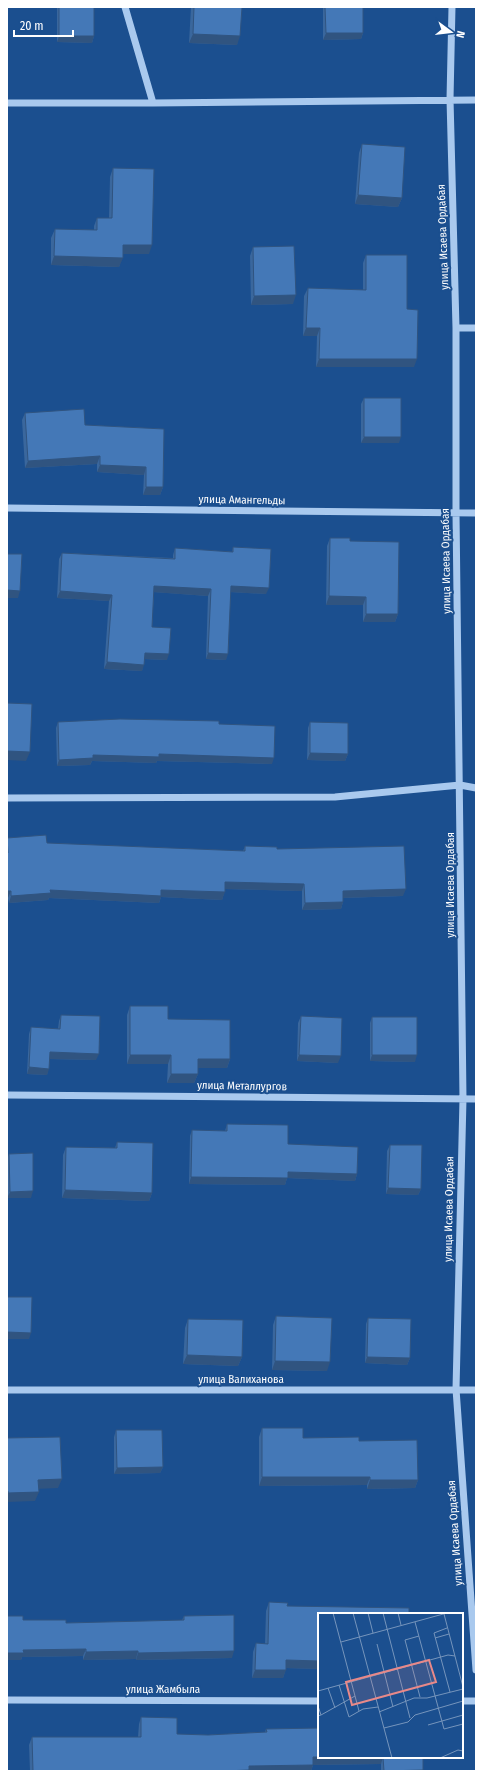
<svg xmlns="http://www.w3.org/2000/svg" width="483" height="1778" font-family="'Fira Sans Condensed',sans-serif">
<rect width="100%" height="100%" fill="#1b4f8f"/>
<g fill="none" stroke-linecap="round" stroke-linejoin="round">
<path stroke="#a9c9ee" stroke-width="7" d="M 125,7 L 153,103 L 476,100
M 452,7 L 450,99 L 456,328 L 456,513 L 463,1099 L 456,1389 L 476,1670
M 7,103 L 153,103
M 456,328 L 476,328
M 7,508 L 476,513
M 7,798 L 335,797 L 460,785 L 476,788
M 7,1095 L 476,1099
M 7,1390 L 476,1390
M 7,1700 L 319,1701
M 462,1701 L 476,1701"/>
</g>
<path fill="#3a679d" d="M 57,7 L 94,7 L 94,36 L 92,43 L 57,42 Z
M 191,7 L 242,7 L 237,45 L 189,43 Z
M 323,7 L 363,7 L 363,33 L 361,39 L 323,40 Z
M 362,144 L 402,198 L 398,207 L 355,204 L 359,153 Z
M 113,168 L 149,254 L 123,254 L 119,267 L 51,265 L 51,238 L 55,229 L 94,230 L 94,226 L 97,218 L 109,218 L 110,177 Z
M 253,247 L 293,304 L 251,305 L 250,256 Z
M 366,255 L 407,309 L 414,367 L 316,367 L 317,336 L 303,336 L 304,296 L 308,288 L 363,290 L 363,263 Z
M 364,398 L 399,443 L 361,443 L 361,404 Z
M 25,413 L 85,425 L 164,429 L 163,487 L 160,495 L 143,495 L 144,475 L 97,472 L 97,464 L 25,468 L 22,420 Z
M 330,538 L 350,541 L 398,614 L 395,622 L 363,622 L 363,605 L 326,605 L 327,546 Z
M 233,547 L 266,594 L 230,592 L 226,660 L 206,659 L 208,596 L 154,592 L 152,627 L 167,660 L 144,659 L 142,671 L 104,669 L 109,601 L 57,598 L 59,559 L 62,553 L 173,558 L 173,555 L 175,548 L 232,552 Z
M 58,722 L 219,724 L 272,764 L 157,761 L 156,763 L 92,761 L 90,765 L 57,766 L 56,728 Z
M 310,722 L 348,754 L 345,761 L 307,760 L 308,728 Z
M 7,838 L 47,843 L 243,851 L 245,846 L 277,849 L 403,896 L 343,898 L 343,902 L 341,909 L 302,910 L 302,891 L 225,889 L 222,900 L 161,897 L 159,903 L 49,898 L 48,900 L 9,903 L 8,898 L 7,898 Z
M 130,1006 L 168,1019 L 230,1059 L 227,1068 L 198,1068 L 198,1074 L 194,1083 L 167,1083 L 168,1064 L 127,1064 L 127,1015 Z
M 61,1015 L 96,1060 L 50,1059 L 47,1075 L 27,1074 L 29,1034 L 31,1027 L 58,1029 L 59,1021 Z
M 301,1016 L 338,1063 L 297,1061 L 298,1023 Z
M 372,1017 L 415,1062 L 370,1061 L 370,1023 Z
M 227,1124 L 288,1144 L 357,1174 L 355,1181 L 287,1178 L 285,1185 L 189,1184 L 190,1136 L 192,1130 L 225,1131 Z
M 117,1142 L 152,1193 L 149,1201 L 62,1198 L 63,1155 L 66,1147 L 115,1148 Z
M 390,1145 L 421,1189 L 418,1195 L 386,1194 L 387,1151 Z
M 9,1154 L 31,1198 L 7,1198 L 7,1160 Z
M 276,1316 L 327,1371 L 272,1370 L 273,1325 Z
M 368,1318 L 410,1358 L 407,1365 L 365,1363 L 366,1324 Z
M 188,1319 L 242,1357 L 238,1366 L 183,1364 L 185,1328 Z
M 262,1428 L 303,1438 L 359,1441 L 418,1480 L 415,1488 L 367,1489 L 367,1485 L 259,1486 L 259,1437 Z
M 116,1430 L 163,1467 L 160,1473 L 114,1474 L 114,1437 Z
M 269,1602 L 287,1606 L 319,1614 L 319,1669 L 286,1668 L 283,1678 L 252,1678 L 253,1652 L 256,1643 L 265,1644 L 266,1611 Z
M 7,1616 L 23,1620 L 66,1623 L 182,1620 L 184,1616 L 232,1658 L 136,1660 L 136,1659 L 83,1660 L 83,1656 L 22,1657 L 21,1660 L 7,1660 Z
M 141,1717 L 177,1734 L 208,1735 L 265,1732 L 266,1729 L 423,1757 L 423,1771 L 381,1771 L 381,1764 L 313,1765 L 311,1771 L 30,1771 L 29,1745 L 32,1737 L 138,1737 L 139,1724 Z"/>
<path fill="#305480" d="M 326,33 L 363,33 L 361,39 L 323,40 Z
M 193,34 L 240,36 L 237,45 L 189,43 Z
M 59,36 L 94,36 L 92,43 L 57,42 Z
M 358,195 L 402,198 L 398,207 L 355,204 Z
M 123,245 L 152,245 L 149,254 L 120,254 Z
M 54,256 L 123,258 L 119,267 L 51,265 Z
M 296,295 L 293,304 L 251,305 L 254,296 Z
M 306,328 L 320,328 L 317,336 L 303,336 Z
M 319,359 L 417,359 L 414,367 L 316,367 Z
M 364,437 L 401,437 L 399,443 L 361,443 Z
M 100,456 L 97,464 L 25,468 L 28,461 Z
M 100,465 L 146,467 L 144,475 L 97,472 Z
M 146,487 L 163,487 L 160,495 L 143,495 Z
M 154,586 L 211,589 L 208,596 L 152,592 Z
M 231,586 L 269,588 L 266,594 L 228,592 Z
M 7,590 L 20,591 L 18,598 L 7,598 Z
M 60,591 L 112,595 L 109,601 L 57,598 Z
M 329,596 L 366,597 L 363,605 L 326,605 Z
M 366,614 L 398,614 L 395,622 L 363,622 Z
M 145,653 L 169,654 L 167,660 L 142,659 Z
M 208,653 L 228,654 L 226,660 L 206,659 Z
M 107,662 L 144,665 L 142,671 L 104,669 Z
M 7,751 L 30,752 L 26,761 L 7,760 Z
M 310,753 L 348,754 L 345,761 L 307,760 Z
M 159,754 L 274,758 L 272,764 L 157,761 L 156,763 L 92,761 L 90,765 L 57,766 L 59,760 L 93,755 Z
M 225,882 L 304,884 L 302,891 L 223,889 Z
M 406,889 L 403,896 L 340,898 L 343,891 Z
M 50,890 L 161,890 L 225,892 L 222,900 L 161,897 L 159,903 L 49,898 L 48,900 L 9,903 L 11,896 Z
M 7,891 L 11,891 L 8,898 L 7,898 Z
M 343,902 L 341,909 L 302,910 L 305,903 Z
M 50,1052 L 99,1054 L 96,1060 L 48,1059 Z
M 130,1055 L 171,1055 L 168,1064 L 127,1064 Z
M 299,1055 L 341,1056 L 338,1063 L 297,1061 Z
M 372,1055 L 417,1055 L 415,1062 L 370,1061 Z
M 198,1059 L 230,1059 L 227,1068 L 194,1068 Z
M 29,1067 L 49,1069 L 47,1075 L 27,1074 Z
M 171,1074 L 198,1074 L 194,1083 L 167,1083 Z
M 288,1172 L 357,1174 L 355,1181 L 287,1178 L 285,1185 L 189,1184 L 191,1177 Z
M 388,1188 L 421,1189 L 418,1195 L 386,1194 Z
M 65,1190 L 152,1193 L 149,1201 L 62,1198 Z
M 33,1191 L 31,1198 L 7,1198 L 10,1192 Z
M 7,1332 L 31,1333 L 29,1339 L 7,1339 Z
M 187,1355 L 242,1357 L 238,1366 L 183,1364 Z
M 367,1357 L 410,1358 L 407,1365 L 365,1363 Z
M 275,1361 L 330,1362 L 327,1371 L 272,1370 Z
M 163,1467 L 160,1473 L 114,1474 L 117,1468 Z
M 262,1477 L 370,1477 L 367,1485 L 259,1486 Z
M 62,1479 L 58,1488 L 35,1489 L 38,1480 Z
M 370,1480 L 418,1480 L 415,1488 L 367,1489 Z
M 39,1492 L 35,1501 L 7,1502 L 7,1497 L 8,1493 Z
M 86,1649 L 83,1656 L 22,1657 L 21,1660 L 7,1660 L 7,1653 L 23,1650 Z
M 138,1651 L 136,1659 L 83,1660 L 86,1652 Z
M 234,1651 L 232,1658 L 136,1660 L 138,1653 Z
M 286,1660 L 319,1661 L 319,1669 L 283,1668 Z
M 255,1670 L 286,1670 L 283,1678 L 252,1678 Z
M 313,1757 L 383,1757 L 381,1764 L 310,1765 Z
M 313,1765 L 311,1771 L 224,1771 L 249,1766 Z"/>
<path fill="#4478b7" stroke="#305480" d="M 59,7 L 94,7 L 94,36 L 59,36 Z
M 194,7 L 242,7 L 240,36 L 193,34 Z
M 325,7 L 363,7 L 363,33 L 326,33 Z
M 362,144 L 405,147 L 402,198 L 358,195 Z
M 113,168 L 154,169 L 152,245 L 123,245 L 123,258 L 54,256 L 55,229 L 97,230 L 97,218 L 112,218 Z
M 294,246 L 296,295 L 254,296 L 253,247 Z
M 366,255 L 407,255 L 407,309 L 418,310 L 417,359 L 319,359 L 320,328 L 306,328 L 308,288 L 366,290 Z
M 364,398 L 401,398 L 401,437 L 364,437 Z
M 84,409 L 85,425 L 164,429 L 163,487 L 146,487 L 146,467 L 100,465 L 100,456 L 28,461 L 25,413 Z
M 330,538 L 350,538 L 350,541 L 399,542 L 398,614 L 366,614 L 366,597 L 329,596 Z
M 233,547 L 271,549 L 269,588 L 231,586 L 228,654 L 208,653 L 211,589 L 154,586 L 152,627 L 171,628 L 169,654 L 145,653 L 144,665 L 107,662 L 112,595 L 60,591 L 62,553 L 175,559 L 175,548 L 233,552 Z
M 7,554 L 22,554 L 20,591 L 7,590 Z
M 7,703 L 32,704 L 30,752 L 7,751 Z
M 120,719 L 219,721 L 219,724 L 275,726 L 274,758 L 159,754 L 159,757 L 93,755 L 93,758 L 59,760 L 58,722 Z
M 310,722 L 348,723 L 348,754 L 310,753 Z
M 46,835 L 47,843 L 245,851 L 245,846 L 277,847 L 277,849 L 404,846 L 406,889 L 343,891 L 343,902 L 305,903 L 304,884 L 225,882 L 225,892 L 161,890 L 161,896 L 50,890 L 51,893 L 11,896 L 11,891 L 7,891 L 7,853 L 8,853 L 7,838 Z
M 130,1006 L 168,1006 L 168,1019 L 230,1020 L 230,1059 L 198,1059 L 198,1074 L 171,1074 L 171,1055 L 130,1055 Z
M 61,1015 L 100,1016 L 99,1054 L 50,1052 L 49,1069 L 29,1067 L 31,1027 L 60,1029 Z
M 301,1016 L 342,1018 L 341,1056 L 299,1055 Z
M 372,1017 L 417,1017 L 417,1055 L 372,1055 Z
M 227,1124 L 288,1125 L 288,1144 L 358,1147 L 357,1174 L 288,1172 L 288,1178 L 191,1177 L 192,1130 L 227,1131 Z
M 117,1142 L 153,1143 L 152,1193 L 65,1190 L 66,1147 L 117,1148 Z
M 390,1145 L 422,1145 L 421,1189 L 388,1188 Z
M 33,1153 L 33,1191 L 10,1192 L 9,1154 Z
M 7,1297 L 32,1297 L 31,1333 L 7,1332 Z
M 276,1316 L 332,1318 L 330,1362 L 275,1361 Z
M 368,1318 L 411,1319 L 410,1358 L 367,1357 Z
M 188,1319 L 243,1320 L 242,1357 L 187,1355 Z
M 262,1428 L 303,1428 L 303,1438 L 359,1437 L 359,1441 L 417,1440 L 418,1480 L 370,1480 L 370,1477 L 262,1477 Z
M 116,1430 L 162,1430 L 163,1467 L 117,1468 Z
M 60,1437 L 62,1479 L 38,1480 L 39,1492 L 8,1493 L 8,1491 L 7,1491 L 7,1438 Z
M 269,1602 L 288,1603 L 287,1606 L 409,1608 L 409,1614 L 319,1614 L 319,1661 L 286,1660 L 286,1670 L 255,1670 L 256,1643 L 268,1644 Z
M 234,1615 L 234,1651 L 138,1653 L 138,1651 L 86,1652 L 86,1649 L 23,1650 L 24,1653 L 7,1653 L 7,1616 L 23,1616 L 23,1620 L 66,1620 L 66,1623 L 184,1620 L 184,1616 Z
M 141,1717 L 177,1718 L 177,1734 L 208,1735 L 267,1732 L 266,1729 L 319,1728 L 319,1757 L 336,1757 L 313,1757 L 313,1765 L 249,1766 L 249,1770 L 224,1771 L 33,1771 L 32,1737 L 141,1737 Z
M 383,1757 L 423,1757 L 423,1770 L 384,1771 Z"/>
<g text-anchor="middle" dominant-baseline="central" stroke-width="4" stroke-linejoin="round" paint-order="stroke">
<g font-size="11" fill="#fff" stroke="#1b4f8f">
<text transform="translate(443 237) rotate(-92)">улица Исаева Ордабая</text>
<text transform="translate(242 500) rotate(1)">улица Амангельды</text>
<text transform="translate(446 561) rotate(-91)">улица Исаева Ордабая</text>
<text transform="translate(450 885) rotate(-90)">улица Исаева Ордабая</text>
<text transform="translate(242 1086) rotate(1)">улица Металлургов</text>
<text transform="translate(449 1209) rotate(-89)">улица Исаева Ордабая</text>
<text x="241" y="1379">улица Валиханова</text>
<text transform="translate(455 1533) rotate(-94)">улица Исаева Ордабая</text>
<text x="163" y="1689">улица Жамбыла</text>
</g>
</g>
<g transform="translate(318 1613)">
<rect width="145" height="145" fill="#1b4f8f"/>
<path fill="none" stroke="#7695bc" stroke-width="1" d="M 35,0 L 74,145M 50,0 L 55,20M 65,0 L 92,105M 80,0 L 83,12M 126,1 L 145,74M 97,9 L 126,116 L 145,111M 129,15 L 116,20 L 132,79M 101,23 L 87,27 L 102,84M 117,25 L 131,21M 23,29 L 129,0M 59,31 L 75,94M 21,72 L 31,104 L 45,96 L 60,94M 10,75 L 17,95M 0,78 L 130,42 L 137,43M 37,83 L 41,98M 0,93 L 3,102 L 0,103M 61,99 L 96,85 L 109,85 L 145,76M 3,102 L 37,83 L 15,0M 110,112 L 145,102M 66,115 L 90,109 L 97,102 L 145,88M 122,145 L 140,137 L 145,138"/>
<path fill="#e88989" fill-opacity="0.15" stroke="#e88989" stroke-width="2" d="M 111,47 L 118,69 L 34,92 L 28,69 Z"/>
<rect width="145" height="145" fill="none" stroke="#fff" stroke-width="2"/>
</g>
<rect width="483" height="1778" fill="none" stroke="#ffffff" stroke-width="16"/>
<g transform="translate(451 32) rotate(105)" stroke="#1b4f8f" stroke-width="3" paint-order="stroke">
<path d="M0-3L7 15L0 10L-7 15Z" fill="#ffffff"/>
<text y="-6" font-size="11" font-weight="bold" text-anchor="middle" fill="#ffffff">N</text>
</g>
<path d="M14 30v6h59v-6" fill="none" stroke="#ffffff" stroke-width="2"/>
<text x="20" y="30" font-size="12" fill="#ffffff" stroke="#1b4f8f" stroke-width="3" paint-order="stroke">20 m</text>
</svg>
